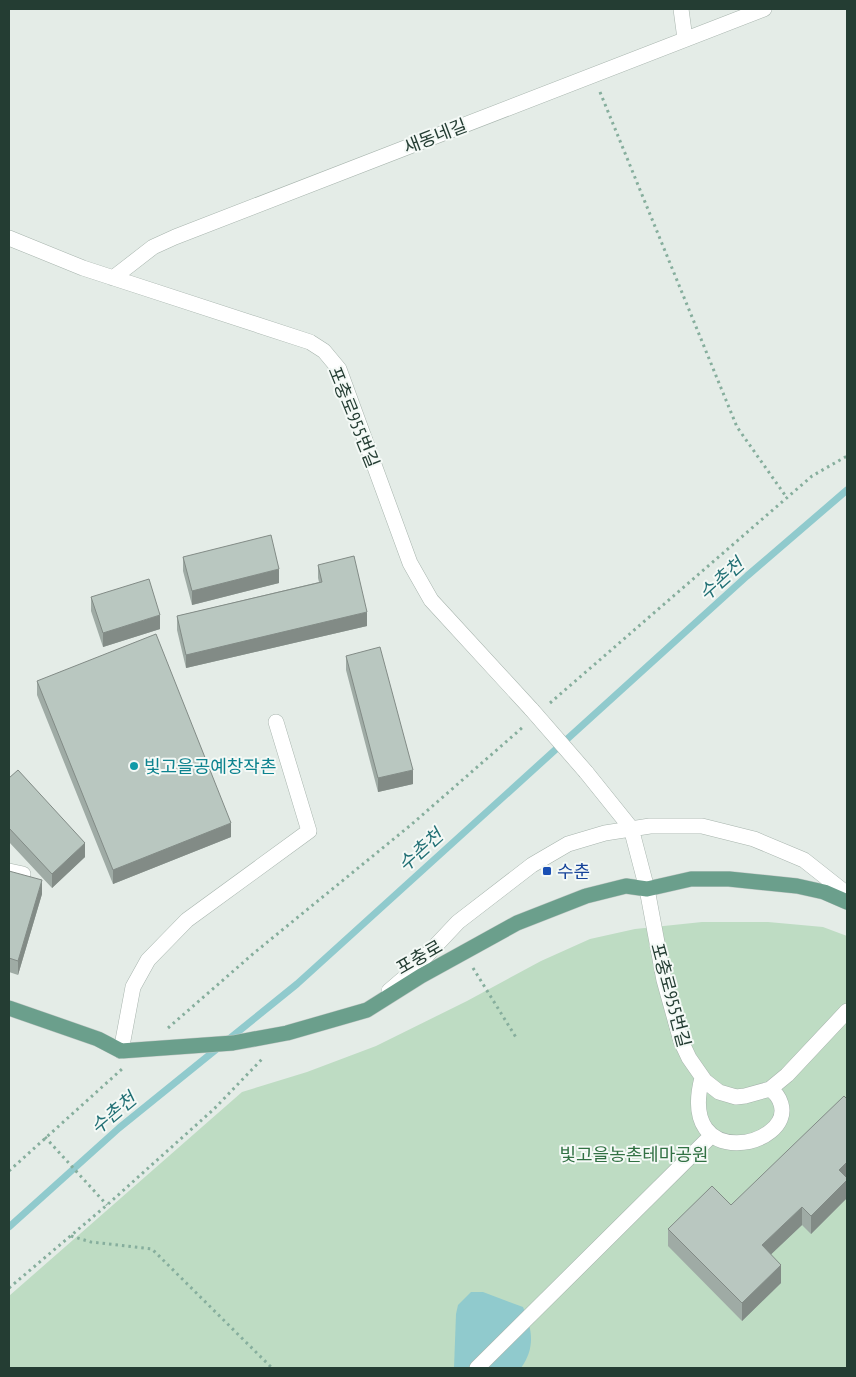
<svg xmlns="http://www.w3.org/2000/svg" width="856" height="1377" font-family="'PT Sans Narrow','Noto Sans KR',sans-serif">
<rect width="100%" height="100%" fill="#e4ece7"/>
<path fill="#bedcc3" d="M 702,922 L 768,922 L 823,927 L 847,936 L 847,1368 L 9,1368 L 9,1296 L 242,1092 L 307,1072 L 376,1046 L 467,1001 L 541,961 L 590,939 L 635,929 Z"/>
<path fill="#90cacd" d="M 471,1292 L 483,1292 L 523,1307 C 532,1329 536,1347 521,1368 L 454,1368 L 456,1314 L 458,1305 Z"/>
<g fill="none" stroke-linecap="round" stroke-linejoin="round">
<path stroke="#90cacd" stroke-width="7" d="M 9,1227 L 119,1128 L 297,984 L 747,576 L 847,490"/>
<g stroke="#a7b4ad" stroke-width="16">
<path id="minor" d="M 681,9 L 685,39
M 9,238 L 83,268 L 310,342 L 324,351 L 339,369 L 410,563 L 431,600 L 532,710
M 113,278 L 153,247 L 175,237 L 764,9
M 586,772 L 631,828 L 647,889 L 664,980 L 681,1041 L 689,1058 L 705,1081 L 719,1092 L 736,1097 L 745,1096 L 770,1089 L 787,1075 L 847,1011
M 9,871 L 23,874
M 389,991 L 410,973 L 458,922 L 532,865 L 568,844 L 605,833 L 650,826 L 702,826 L 754,839 L 804,860 L 847,894
M 121,1051 L 133,987 L 148,960 L 187,920 L 309,831 L 276,722
M 702,1078 C 677,1174 794,1146 781,1104 C 779,1097 776,1093 770,1089
M 477,1368 L 711,1136"/>
</g>
<g stroke="#c2c9c6" stroke-width="16">
<path id="major" d="M 9,1008 L 98,1039 L 121,1051 L 233,1043 L 287,1033 L 367,1010 L 421,976 L 517,923 L 586,896 L 626,886 L 647,889 L 691,879 L 729,879 L 797,886 L 824,892 L 847,902"/>
</g>
<path stroke="#86ae9d" stroke-width="3" stroke-dasharray="2.5 4" stroke-linecap="butt" d="M 600,92 L 737,427 L 787,498
M 550,703 L 812,476 L 847,456
M 473,968 L 517,1039
M 168,1028 L 254,953 L 412,824 L 523,727
M 45,1137 L 107,1205
M 9,1171 L 122,1069
M 71,1236 L 91,1242 L 152,1249 L 272,1368
M 9,1288 L 107,1205 L 214,1109 L 264,1057"/>
<use href="#minor" stroke="#fff" stroke-width="15"/>
<use href="#major" stroke="#6b9f8c" stroke-width="15"/>
<g stroke="#a7b4ad" stroke-width="16" stroke-linecap="butt">
<path id="minor-bridge" d="M 532,710 L 586,772"/>
</g>
<use href="#minor-bridge" stroke="#fff" stroke-width="15"/>
</g>
<path fill="#9faba5" d="M 183,557 L 279,583 L 192,605 L 183,571 Z
M 318,565 L 367,626 L 186,668 L 177,630 L 177,616 L 319,582 L 318,578 Z
M 91,597 L 160,629 L 103,647 L 91,611 Z
M 346,656 L 413,784 L 378,792 L 346,670 Z
M 37,681 L 231,837 L 113,884 L 37,695 Z
M 9,778 L 85,857 L 52,888 L 9,842 Z
M 9,871 L 42,894 L 18,975 L 9,972 Z
M 847,1099 L 847,1198 L 811,1234 L 802,1225 L 771,1254 L 781,1283 L 742,1321 L 668,1246 L 668,1229 L 731,1205 Z"/>
<path fill="#828b86" d="M 279,569 L 279,583 L 192,605 L 192,591 Z
M 367,612 L 367,626 L 186,668 L 186,655 Z
M 160,615 L 160,629 L 103,647 L 103,633 Z
M 413,770 L 413,784 L 378,792 L 378,778 Z
M 231,823 L 231,837 L 113,884 L 113,870 Z
M 85,843 L 85,857 L 52,888 L 52,874 Z
M 42,880 L 42,894 L 18,975 L 18,961 Z
M 847,1162 L 847,1180 L 839,1170 Z
M 847,1180 L 847,1198 L 811,1234 L 811,1216 Z
M 802,1207 L 802,1225 L 762,1263 L 762,1245 Z
M 781,1265 L 781,1283 L 742,1321 L 742,1303 Z"/>
<path fill="#b9c7c0" stroke="#828b86" d="M 271,535 L 279,569 L 192,591 L 183,557 Z
M 354,556 L 367,612 L 186,655 L 177,616 L 322,582 L 318,565 Z
M 149,579 L 160,615 L 103,633 L 91,597 Z
M 156,634 L 231,823 L 113,870 L 37,681 Z
M 380,647 L 413,770 L 378,778 L 346,656 Z
M 18,770 L 85,843 L 52,874 L 9,828 L 9,778 Z
M 9,871 L 42,880 L 18,961 L 9,958 Z
M 844,1096 L 847,1099 L 847,1162 L 839,1170 L 847,1178 L 847,1180 L 811,1216 L 802,1207 L 762,1245 L 781,1265 L 742,1303 L 668,1229 L 712,1186 L 731,1205 Z"/>
<circle fill="#0f9aa8" stroke="#f4f9f6" stroke-width="2" cx="134" cy="766" r="5"/>
<rect fill="#1a4fb4" stroke="#f4f9f6" stroke-width="2" x="542" y="866" width="10" height="10" rx="2.5"/>
<g text-anchor="middle" dominant-baseline="central" stroke-width="4" stroke-linejoin="round" paint-order="stroke">
<g font-size="18" fill="#243d33" stroke="#f4f9f6">
<text transform="translate(435 136) rotate(-21)">새동네길</text>
<text transform="translate(354 417) rotate(68)">포충로955번길</text>
<text transform="translate(419 957) rotate(-30)">포충로</text>
<text transform="translate(671 995) rotate(75)">포충로955번길</text>
</g>
<g font-size="18" fill="#0d838f" stroke="#f4f9f6" text-anchor="start">
<text x="144" y="766">빛고을공예창작촌</text>
</g>
<g font-size="18" fill="#164399" stroke="#f4f9f6" text-anchor="start">
<text x="557" y="871">수춘</text>
</g>
<g font-size="18" fill="#317143" stroke="#f4f9f6">
<text x="634" y="1154">빛고을농촌테마공원</text>
</g>
<g font-size="19" font-style="italic" fill="#227075" stroke="#f4f9f6">
<text transform="translate(721 579) rotate(-42)">수촌천</text>
<text transform="translate(420 850) rotate(-42)">수촌천</text>
<text transform="translate(113 1113) rotate(-40)">수촌천</text>
</g>
</g>
<rect width="856" height="1377" fill="none" stroke="#243d33" stroke-width="20"/>
</svg>
